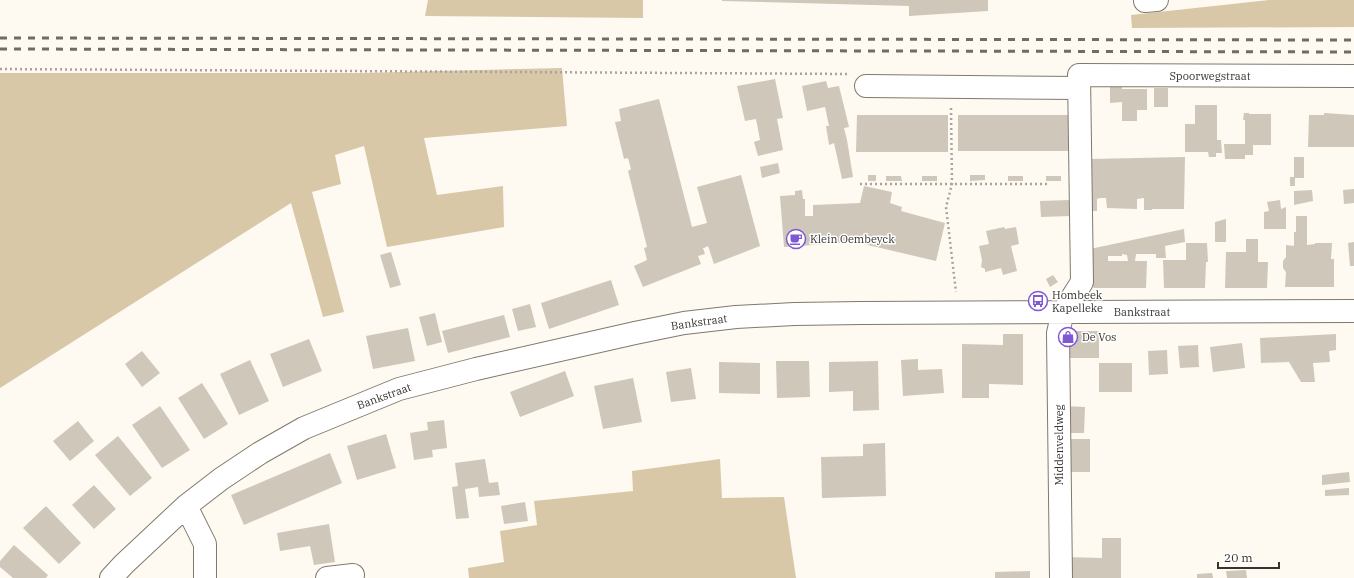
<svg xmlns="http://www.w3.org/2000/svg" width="1354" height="578" font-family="'IBM Plex Serif',serif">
<rect width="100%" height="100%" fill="#fefaf1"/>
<path fill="#d8c8a7" d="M 428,0 L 643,0 L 643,18 L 425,16 Z
M 1269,0 L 1354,0 L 1354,27 L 1132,28 L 1131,15 Z
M 562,68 L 567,126 L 424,138 L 437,195 L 503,186 L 504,227 L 387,247 L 364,146 L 335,155 L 341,184 L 312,192 L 344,312 L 323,317 L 291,203 L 0,388 L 0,73 L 362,73 Z
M 720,459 L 722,498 L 784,497 L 796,578 L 469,578 L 468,568 L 504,562 L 500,531 L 537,525 L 534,501 L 633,491 L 632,471 Z"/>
<path fill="#cfc7b9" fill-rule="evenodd" d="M 722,0 L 988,0 L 988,11 L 909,16 L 909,6 L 722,1 Z
M 775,79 L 783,118 L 777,119 L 783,150 L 758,156 L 754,142 L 760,140 L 756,119 L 745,121 L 737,86 Z
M 826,81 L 828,88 L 839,86 L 849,127 L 844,128 L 847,140 L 853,177 L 842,179 L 834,143 L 829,145 L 826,126 L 829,126 L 825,107 L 807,111 L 802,86 Z
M 1110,85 L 1122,85 L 1122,89 L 1147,89 L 1147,110 L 1137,110 L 1137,121 L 1122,121 L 1122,102 L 1110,103 Z
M 1154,88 L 1168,88 L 1168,107 L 1154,107 Z
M 659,99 L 692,227 L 707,223 L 697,187 L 741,175 L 760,246 L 714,264 L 708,246 L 704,248 L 703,248 L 705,254 L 698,256 L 701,264 L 643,287 L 634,266 L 647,260 L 644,248 L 647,247 L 628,171 L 631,169 L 628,158 L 624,159 L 615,122 L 621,121 L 619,109 Z
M 1195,105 L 1217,105 L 1217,140 L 1221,140 L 1222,153 L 1216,153 L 1216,157 L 1209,157 L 1208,152 L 1185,152 L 1185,124 L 1195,124 Z
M 1244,113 L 1249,113 L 1249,114 L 1271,114 L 1271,145 L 1253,145 L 1253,155 L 1245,155 L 1245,159 L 1225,159 L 1224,144 L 1245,144 L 1245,120 L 1243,120 Z
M 1324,113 L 1354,115 L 1354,147 L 1308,147 L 1309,115 L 1324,115 Z
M 857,115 L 948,115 L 948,152 L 856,152 Z
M 958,115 L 1071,115 L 1071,151 L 958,151 Z
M 1185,157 L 1184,209 L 1152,209 L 1152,210 L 1144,210 L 1144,198 L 1137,199 L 1137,209 L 1107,208 L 1106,198 L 1100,198 L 1097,199 L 1097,211 L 1089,211 L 1089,159 Z
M 1294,157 L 1304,157 L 1304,178 L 1295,178 L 1295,186 L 1290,186 L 1290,177 L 1294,177 Z
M 778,163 L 780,173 L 762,178 L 760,167 Z
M 868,175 L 876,175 L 876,181 L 868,181 Z
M 970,175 L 985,175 L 985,180 L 970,181 Z
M 886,176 L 901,176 L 902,181 L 886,181 Z
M 922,176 L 937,176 L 937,181 L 922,181 Z
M 1008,176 L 1023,176 L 1023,181 L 1008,181 Z
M 1046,176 L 1061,176 L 1061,181 L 1046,181 Z
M 864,186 L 892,192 L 890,203 L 902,207 L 901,211 L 945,223 L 936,261 L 855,242 L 784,247 L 780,196 L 795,195 L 795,191 L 802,190 L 803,199 L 805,199 L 805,216 L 813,216 L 813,205 L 860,203 Z
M 1354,189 L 1354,203 L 1344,204 L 1343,190 Z
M 1312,190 L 1313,201 L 1294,205 L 1294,191 Z
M 1070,200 L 1071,216 L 1041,217 L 1040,201 Z
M 1280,200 L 1281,209 L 1286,207 L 1286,229 L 1264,229 L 1264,212 L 1269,211 L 1267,202 Z
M 1296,216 L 1307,216 L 1307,245 L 1315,244 L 1315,243 L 1332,243 L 1331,259 L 1334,259 L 1334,287 L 1285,287 L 1286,272 L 1283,268 L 1283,261 L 1286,257 L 1286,245 L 1294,246 L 1294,232 L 1296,232 Z
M 1226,219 L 1226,242 L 1215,242 L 1215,222 Z
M 1004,227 L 1005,229 L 1016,227 L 1019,244 L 1011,246 L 1017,271 L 1003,275 L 1001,268 L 985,272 L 985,269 L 981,267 L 982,260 L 979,246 L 989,244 L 986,231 Z
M 1184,229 L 1185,242 L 1165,246 L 1166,258 L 1156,258 L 1156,254 L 1136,254 L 1135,261 L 1147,261 L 1146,288 L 1094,288 L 1090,284 L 1090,249 ZM 1122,254 L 1127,255 L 1128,261 L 1108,261 L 1108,256 L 1122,256 Z
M 1246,239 L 1258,239 L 1258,262 L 1268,262 L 1267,288 L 1225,288 L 1226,252 L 1246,252 Z
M 1354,242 L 1354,266 L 1350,266 L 1348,243 Z
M 1186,243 L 1207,243 L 1208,262 L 1206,262 L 1205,288 L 1164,288 L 1163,260 L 1186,260 Z
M 391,252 L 401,285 L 390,288 L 380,255 Z
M 1053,275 L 1058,282 L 1050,287 L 1046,279 Z
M 611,280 L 619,305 L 549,329 L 541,303 Z
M 530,304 L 536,327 L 518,331 L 512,309 Z
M 435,313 L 442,342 L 427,346 L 419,317 Z
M 504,315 L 510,337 L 448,353 L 442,331 Z
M 408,328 L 415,361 L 373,369 L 366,336 Z
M 1060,331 L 1099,331 L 1099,358 L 1060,358 Z
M 1003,334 L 1023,334 L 1023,385 L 989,384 L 989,398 L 962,398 L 962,344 L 1003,345 Z
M 1336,334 L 1336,350 L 1329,351 L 1330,362 L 1313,363 L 1315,382 L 1301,382 L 1289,362 L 1261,363 L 1260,338 Z
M 309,339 L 322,371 L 283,387 L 270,354 Z
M 1242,343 L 1245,368 L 1213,372 L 1210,347 Z
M 1198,345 L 1199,367 L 1180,368 L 1178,346 Z
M 1167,350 L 1168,374 L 1149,375 L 1148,351 Z
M 142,351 L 160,373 L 142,387 L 125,364 Z
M 918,359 L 918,370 L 942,369 L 944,393 L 903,396 L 901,360 Z
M 250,360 L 269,401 L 239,415 L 220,374 Z
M 776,361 L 809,361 L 810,397 L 777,398 Z
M 878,361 L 879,410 L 853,411 L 853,391 L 829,392 L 829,362 Z
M 719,362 L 760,363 L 760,394 L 719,393 Z
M 1099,363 L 1132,363 L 1132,392 L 1099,392 Z
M 691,368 L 696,399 L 671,402 L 666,372 Z
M 565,371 L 574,396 L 520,417 L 510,392 Z
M 633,378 L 642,422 L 603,429 L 594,386 Z
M 202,383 L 228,424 L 204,439 L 178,398 Z
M 160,406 L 190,450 L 162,468 L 132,425 Z
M 1064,406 L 1085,407 L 1084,433 L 1063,433 Z
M 444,420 L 447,448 L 432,450 L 433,457 L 414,460 L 410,433 L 428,430 L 427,422 Z
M 78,421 L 94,441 L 70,461 L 53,441 Z
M 386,434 L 396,468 L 357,480 L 347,446 Z
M 118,436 L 152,478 L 130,496 L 95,455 Z
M 1067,439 L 1090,439 L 1090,472 L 1067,472 Z
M 885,443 L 886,496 L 822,498 L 821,457 L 863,456 L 863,444 Z
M 330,453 L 342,483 L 244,525 L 231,495 Z
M 485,459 L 489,483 L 498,482 L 500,495 L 479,497 L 478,487 L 465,489 L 469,518 L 456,519 L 452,487 L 458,486 L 455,463 Z
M 1349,472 L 1350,482 L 1322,485 L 1322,475 Z
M 94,485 L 116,509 L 94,529 L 72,505 Z
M 1349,488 L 1349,495 L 1325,496 L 1325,490 Z
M 525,502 L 528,521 L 504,524 L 501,506 Z
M 46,506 L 81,543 L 59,564 L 23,528 Z
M 329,524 L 335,562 L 314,565 L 310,546 L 280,551 L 277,533 Z
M 1102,538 L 1121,538 L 1121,578 L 1064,578 L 1064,557 L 1102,558 Z
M 14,545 L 48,575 L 46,578 L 13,578 L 0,567 L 0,561 Z
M 1246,570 L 1247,578 L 1227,578 L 1226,571 Z
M 1030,571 L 1030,578 L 995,578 L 995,572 Z
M 1212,573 L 1213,578 L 1197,578 L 1197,574 Z"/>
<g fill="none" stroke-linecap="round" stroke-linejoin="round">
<g stroke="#80796c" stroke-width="24">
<path id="minor" d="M 1145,0 L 1145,1 L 1157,0
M 866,86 L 1079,88
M 186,506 L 205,544 L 205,578
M 111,578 L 124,564 L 186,506 L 221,479 L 260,453 L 304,428 L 399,389 L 476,369 L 635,333 L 684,323 L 736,317 L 794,314 L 861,313 L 1354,311
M 327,578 L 353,575
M 1061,578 L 1058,333 L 1063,312 L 1082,282 L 1079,75 L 1354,76"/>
</g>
<path stroke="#a8a49d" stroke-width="2.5" stroke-dasharray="2 3" stroke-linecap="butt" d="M 0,69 L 850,74
M 951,108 L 952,184 L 946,207 L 956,292
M 860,184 L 1050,184"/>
<use href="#minor" stroke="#fff" stroke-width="22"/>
<path stroke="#6f6c66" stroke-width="3" stroke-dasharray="7 7" stroke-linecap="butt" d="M 0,38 L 1354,40
M 0,49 L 1354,52"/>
</g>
<defs>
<g id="cafe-ring" transform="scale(1)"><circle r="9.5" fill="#fff" stroke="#7e59d3" stroke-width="1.5"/><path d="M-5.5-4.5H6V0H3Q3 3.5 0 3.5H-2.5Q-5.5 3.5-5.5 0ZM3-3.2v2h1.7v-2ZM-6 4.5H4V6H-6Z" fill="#7e59d3"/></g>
<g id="bus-ring" transform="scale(1)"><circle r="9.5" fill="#fff" stroke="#7e59d3" stroke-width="1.5"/><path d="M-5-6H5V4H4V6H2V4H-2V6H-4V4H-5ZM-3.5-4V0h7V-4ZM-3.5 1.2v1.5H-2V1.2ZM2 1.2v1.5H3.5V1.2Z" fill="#7e59d3"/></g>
<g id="shop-ring" transform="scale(1)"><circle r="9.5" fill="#fff" stroke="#7e59d3" stroke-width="1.5"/><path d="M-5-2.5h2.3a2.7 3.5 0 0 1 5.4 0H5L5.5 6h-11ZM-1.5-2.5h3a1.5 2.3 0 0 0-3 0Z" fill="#7e59d3"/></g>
</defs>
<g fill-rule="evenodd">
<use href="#cafe-ring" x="796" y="239"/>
<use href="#bus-ring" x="1038" y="301"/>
<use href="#shop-ring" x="1068" y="337"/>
</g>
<g text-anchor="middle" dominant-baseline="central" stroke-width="3" stroke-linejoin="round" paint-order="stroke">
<g font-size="11" fill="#37342f" stroke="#fff">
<text x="1210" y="76">Spoorwegstraat</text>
<text x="1142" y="312">Bankstraat</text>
<text transform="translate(699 322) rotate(-8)">Bankstraat</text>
<text transform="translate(384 396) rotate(-20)">Bankstraat</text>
<text transform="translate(1059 445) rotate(-90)">Middenveldweg</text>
</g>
<g font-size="11" fill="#37342f" stroke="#fff" text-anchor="start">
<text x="810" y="239">Klein Oembeyck</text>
<text x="1052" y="295">Hombeek<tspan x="1052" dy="13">Kapelleke</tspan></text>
<text x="1082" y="337">De Vos</text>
</g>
</g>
<path d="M1218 562v6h61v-6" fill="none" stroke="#37342f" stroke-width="2"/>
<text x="1224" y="562" font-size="12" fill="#37342f" stroke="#ffffff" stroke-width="3" paint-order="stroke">20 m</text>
</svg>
